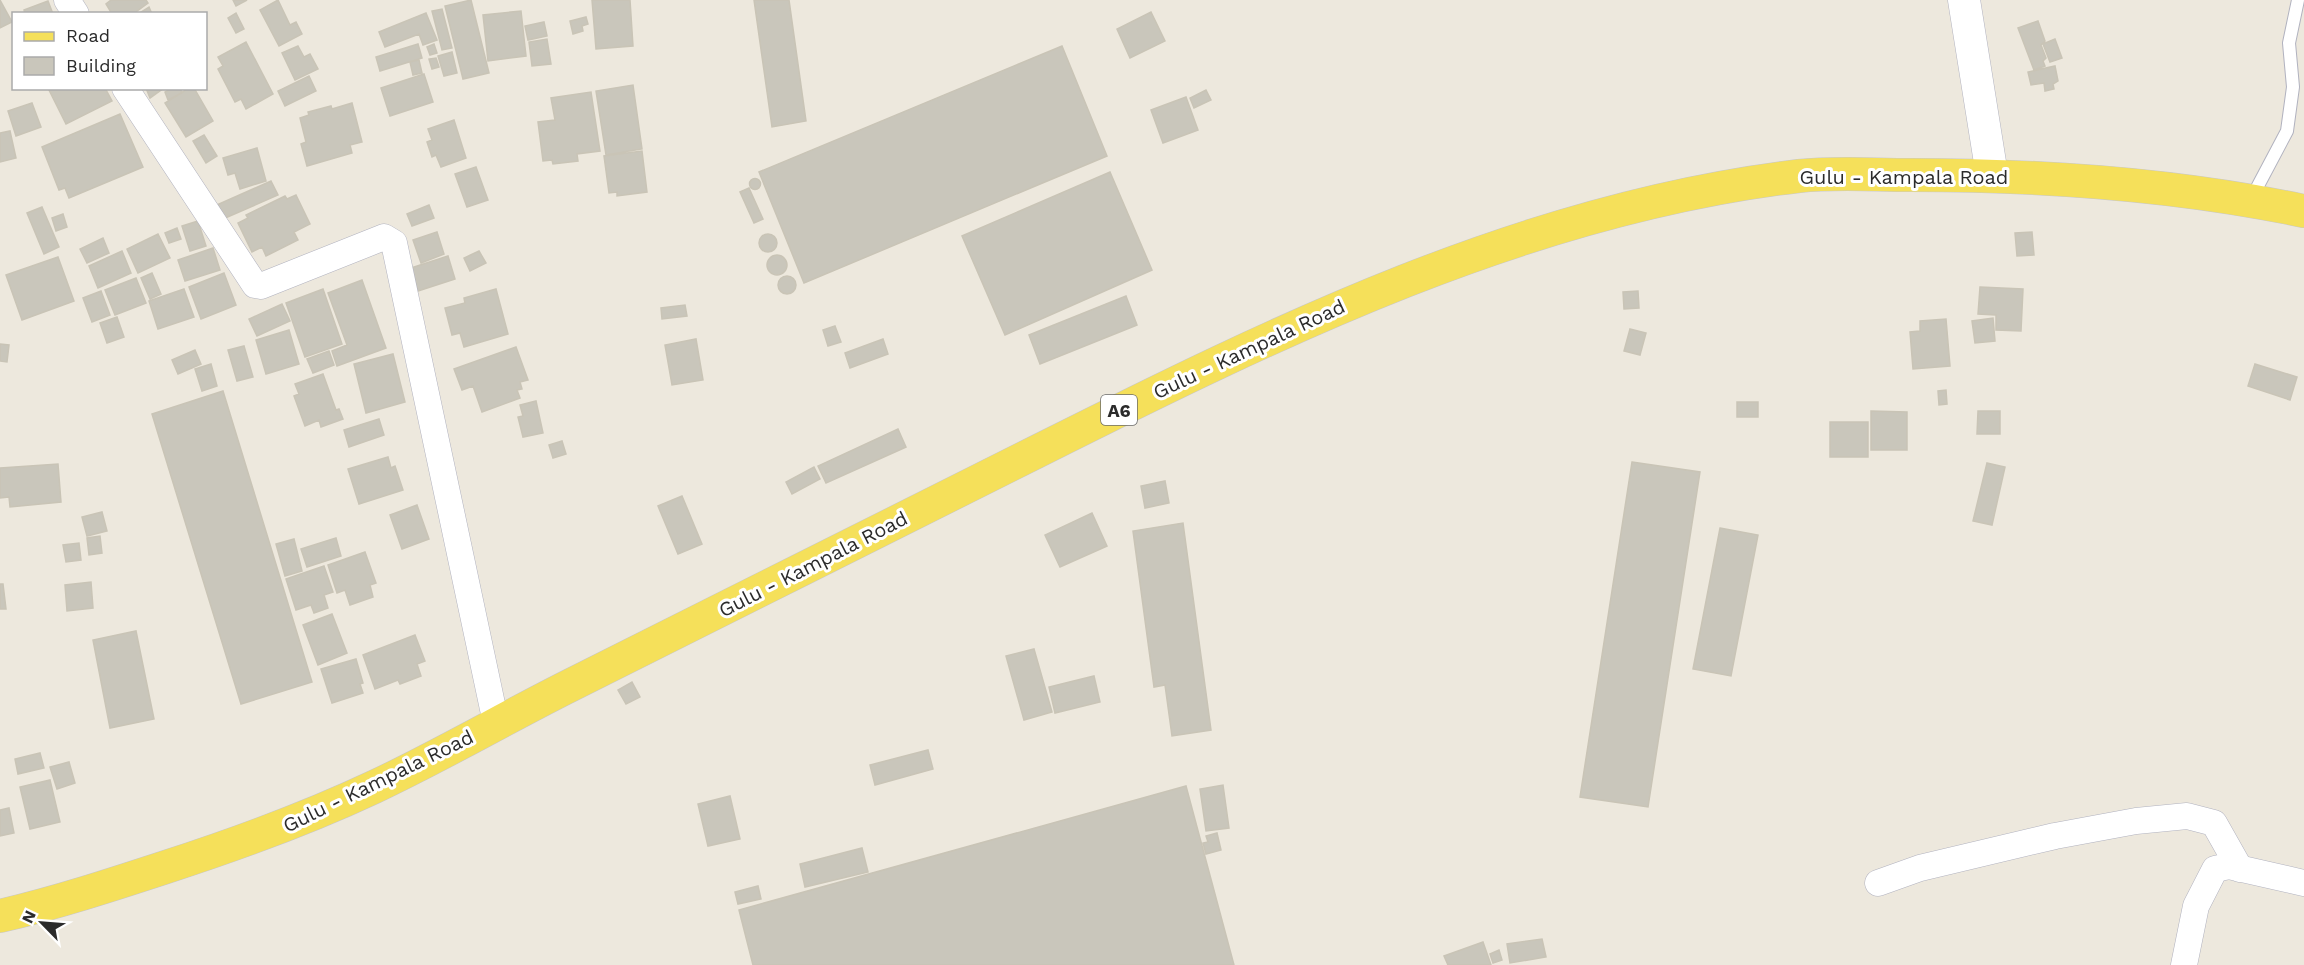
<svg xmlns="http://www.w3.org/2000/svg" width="2304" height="965" font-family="'Work Sans',sans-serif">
<rect width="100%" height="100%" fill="#ede8dd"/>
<path fill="#c9c6bb" stroke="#c9c4b6" stroke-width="1.5" d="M 0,0 L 12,22 L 0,28 Z
M 111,0 L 146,0 L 148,3 L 133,14 L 112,14 L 106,4 Z
M 233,0 L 247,0 L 236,6 Z
M 278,0 L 290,25 L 296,22 L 302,34 L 279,46 L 260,10 Z
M 471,0 L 489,73 L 463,79 L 445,6 Z
M 592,0 L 630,0 L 633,46 L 596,49 Z
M 754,0 L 789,0 L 806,121 L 772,127 Z
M 48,1 L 53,14 L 25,14 L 24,10 Z
M 149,7 L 152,14 L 138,14 Z
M 442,9 L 452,48 L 442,50 L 432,11 Z
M 521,11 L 526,56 L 488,61 L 483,15 Z
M 1151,12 L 1165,41 L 1130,58 L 1117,29 Z
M 236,13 L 244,29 L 236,33 L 228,18 Z
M 426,13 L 437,40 L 423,45 L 419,34 L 385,47 L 379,32 Z
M 586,17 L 588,24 L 582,26 L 583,31 L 573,34 L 570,21 Z
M 2038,21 L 2045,41 L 2041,45 L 2046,58 L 2043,61 L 2045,66 L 2034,70 L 2018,28 Z
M 544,22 L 547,36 L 528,40 L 525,26 Z
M 547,39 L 551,64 L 532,66 L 529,42 Z
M 2055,39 L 2062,58 L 2050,62 L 2043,44 Z
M 246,42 L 273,94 L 246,109 L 241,99 L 235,102 L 218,69 L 223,66 L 218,57 Z
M 418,44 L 422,58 L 380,71 L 376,57 Z
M 434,44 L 437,53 L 430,55 L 427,47 Z
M 298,46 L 304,57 L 310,54 L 318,69 L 295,80 L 282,53 Z
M 1062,46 L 1107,156 L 804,283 L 759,172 Z
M 452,52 L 457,73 L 444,76 L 438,56 Z
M 436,58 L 439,67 L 432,69 L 429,59 Z
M 419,60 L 422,73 L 413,75 L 410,62 Z
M 2055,66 L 2058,81 L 2053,84 L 2054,89 L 2045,91 L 2044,83 L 2031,85 L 2028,72 Z
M 424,74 L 433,102 L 390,116 L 381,88 Z
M 309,76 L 316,91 L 285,106 L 278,91 Z
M 633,85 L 642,149 L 606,155 L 596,91 Z
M 52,88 L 105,88 L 112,101 L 66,124 L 49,90 Z
M 146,88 L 164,88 L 150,98 Z
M 172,88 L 180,88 L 182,93 L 168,100 L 165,92 Z
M 189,88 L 194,88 L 213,121 L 186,137 L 165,103 Z
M 1206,90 L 1211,100 L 1194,108 L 1190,98 Z
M 591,92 L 600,151 L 577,154 L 578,161 L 553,164 L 552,160 L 543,161 L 538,122 L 555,120 L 551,98 Z
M 1186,97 L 1198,130 L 1163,143 L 1151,110 Z
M 32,103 L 41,127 L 16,136 L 8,111 Z
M 352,103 L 362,142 L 350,145 L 352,153 L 307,166 L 301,144 L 306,142 L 300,118 L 309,115 L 308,112 L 331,106 L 332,109 Z
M 120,114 L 143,167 L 69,198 L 65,188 L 59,190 L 42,147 Z
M 454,120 L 466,158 L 441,167 L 436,155 L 432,157 L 427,142 L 432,140 L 428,129 Z
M 10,131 L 16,158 L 0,162 L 0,133 Z
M 204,135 L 217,156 L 206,163 L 193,141 Z
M 257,148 L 266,181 L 240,189 L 235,173 L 228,175 L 223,158 Z
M 642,151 L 647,192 L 617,196 L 617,192 L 609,193 L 604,156 Z
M 476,167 L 488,200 L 467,207 L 455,174 Z
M 1110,172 L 1152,270 L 1005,335 L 962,236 Z
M749.5 184a5.5 5.5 0 1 1 11 0a5.5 5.5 0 1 1-11 0Z
M 271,181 L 278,195 L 223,219 L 217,205 Z
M 749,188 L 763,219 L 754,223 L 740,192 Z
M 296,195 L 310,224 L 294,232 L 298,240 L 266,256 L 262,247 L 252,252 L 238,223 L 248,218 L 246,215 L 285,196 L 287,199 Z
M 429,205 L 434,218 L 412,226 L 407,214 Z
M 42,207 L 59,247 L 44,254 L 27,213 Z
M 63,214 L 67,227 L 56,231 L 52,218 Z
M 198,221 L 206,246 L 190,251 L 182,226 Z
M 177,228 L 181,239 L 169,243 L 165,233 Z
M 437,232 L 444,254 L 421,263 L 413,240 Z
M 2032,232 L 2034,255 L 2017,256 L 2015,233 Z
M759 243a9 9 0 1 1 18 0a9 9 0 1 1-18 0Z
M 158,234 L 170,258 L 138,273 L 127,249 Z
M 103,238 L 109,253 L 87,263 L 80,249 Z
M 213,248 L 220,270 L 185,281 L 178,260 Z
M 122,251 L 131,273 L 98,288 L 89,266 Z
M 479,251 L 486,263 L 470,271 L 464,258 Z
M767 265a10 10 0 1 1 20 0a10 10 0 1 1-20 0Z
M 448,256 L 455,279 L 418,291 L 411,268 Z
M 58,257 L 74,301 L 22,320 L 6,275 Z
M 152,273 L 161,294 L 150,299 L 141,278 Z
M 224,273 L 236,305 L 201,319 L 189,287 Z
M778 285a9 9 0 1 1 18 0a9 9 0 1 1-18 0Z
M 136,278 L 146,303 L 115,315 L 105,290 Z
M 362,280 L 386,348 L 337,366 L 332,351 L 347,345 L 328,293 Z
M 1980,287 L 2023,289 L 2021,331 L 1996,330 L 1996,315 L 1978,314 Z
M 184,289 L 194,317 L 158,329 L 149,301 Z
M 323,289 L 342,344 L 305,357 L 286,303 Z
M 496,289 L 508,334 L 464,347 L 460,333 L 452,335 L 445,308 L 465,303 L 464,298 Z
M 101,291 L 110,315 L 92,322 L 83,298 Z
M 1638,291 L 1639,308 L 1624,309 L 1623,292 Z
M 1126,296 L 1137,325 L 1040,364 L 1029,335 Z
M 282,304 L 290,321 L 257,336 L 249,319 Z
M 685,305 L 687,316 L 662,319 L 661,308 Z
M 117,317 L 124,337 L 107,343 L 100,323 Z
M 1993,318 L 1995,341 L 1975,343 L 1972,321 Z
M 1946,319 L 1950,366 L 1913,369 L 1910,332 L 1920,331 L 1920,321 Z
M 835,326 L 841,342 L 828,346 L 823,330 Z
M 1630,329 L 1646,333 L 1640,355 L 1624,351 Z
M 289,330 L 299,364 L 266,374 L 256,340 Z
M 696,339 L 703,380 L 672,385 L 665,345 Z
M 883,339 L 888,354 L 850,368 L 845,353 Z
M 0,344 L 9,345 L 7,362 L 0,361 Z
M 244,346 L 253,377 L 237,381 L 228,350 Z
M 516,347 L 528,380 L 520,382 L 522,389 L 517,390 L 520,398 L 482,412 L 473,386 L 462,390 L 454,369 Z
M 195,350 L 201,364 L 178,374 L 172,360 Z
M 329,351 L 334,365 L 313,373 L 307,359 Z
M 393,354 L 405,402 L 366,413 L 354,364 Z
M 211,364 L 217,386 L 202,391 L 195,369 Z
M 2255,364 L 2297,377 L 2290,400 L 2248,386 Z
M 323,374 L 336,410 L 339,409 L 343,419 L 321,427 L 319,420 L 305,426 L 294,396 L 299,394 L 295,384 Z
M 1946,390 L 1947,404 L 1939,405 L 1938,391 Z
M 223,391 L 312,682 L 241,704 L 152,414 Z
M 536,401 L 543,433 L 523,437 L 518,417 L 523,416 L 520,405 Z
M 1737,402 L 1758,402 L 1758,417 L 1737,417 Z
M 1871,411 L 1907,412 L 1907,450 L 1871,450 Z
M 1978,411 L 2000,411 L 2000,434 L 1977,434 Z
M 379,419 L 384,435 L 349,447 L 344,430 Z
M 1830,422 L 1868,422 L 1868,457 L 1830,457 Z
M 898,429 L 906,447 L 826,483 L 818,466 Z
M 562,441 L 566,454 L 553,458 L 549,445 Z
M 388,457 L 391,468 L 395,466 L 403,490 L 359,504 L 348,469 Z
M 1632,462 L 1700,472 L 1648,807 L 1580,797 Z
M 1987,463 L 2005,467 L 1992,525 L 1973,521 Z
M 58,464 L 61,502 L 10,507 L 9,497 L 0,498 L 0,468 Z
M 814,467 L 820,479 L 792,494 L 786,482 Z
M 1165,481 L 1169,503 L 1145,508 L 1141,486 Z
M 682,496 L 702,544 L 678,554 L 658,506 Z
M 417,505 L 429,539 L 402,549 L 390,515 Z
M 102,512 L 107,531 L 87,536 L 82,517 Z
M 1092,513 L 1107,546 L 1060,567 L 1045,535 Z
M 1183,523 L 1211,730 L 1172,736 L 1165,685 L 1154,687 L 1133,531 Z
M 1720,528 L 1758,535 L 1731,676 L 1693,669 Z
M 100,536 L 102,553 L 89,555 L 87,538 Z
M 336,538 L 341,556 L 307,567 L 301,549 Z
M 294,539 L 302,571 L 285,576 L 276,544 Z
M 79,543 L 81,560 L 66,562 L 63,545 Z
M 365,552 L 376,583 L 370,585 L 373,597 L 350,605 L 345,590 L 337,593 L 328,565 Z
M 324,566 L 333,592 L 324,595 L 328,608 L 314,613 L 311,605 L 296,610 L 286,579 Z
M 91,582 L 93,608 L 67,611 L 65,585 Z
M 0,584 L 3,584 L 6,609 L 0,609 Z
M 332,614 L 347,653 L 318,665 L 303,625 Z
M 136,631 L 154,719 L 110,728 L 93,640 Z
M 415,635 L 425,661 L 417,664 L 421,676 L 400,684 L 398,680 L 375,689 L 363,655 Z
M 1034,649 L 1052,712 L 1024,720 L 1006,656 Z
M 356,659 L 363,683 L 360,684 L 363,693 L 332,703 L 321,669 Z
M 1094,676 L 1100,702 L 1055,713 L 1049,687 Z
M 632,682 L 640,697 L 626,704 L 618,690 Z
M 928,750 L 933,769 L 875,785 L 870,765 Z
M 40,753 L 44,768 L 18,774 L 15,759 Z
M 69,762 L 75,783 L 57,789 L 50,767 Z
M 50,780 L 60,822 L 30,829 L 20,787 Z
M 1223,785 L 1229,828 L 1206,831 L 1200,789 Z
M 1186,786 L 1234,965 L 753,965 L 739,910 Z
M 730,796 L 740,839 L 708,846 L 698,804 Z
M 9,808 L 14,833 L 0,836 L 0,810 Z
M 1217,833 L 1221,850 L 1206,854 L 1203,843 L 1208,842 L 1206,836 Z
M 862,848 L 868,872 L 805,887 L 800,864 Z
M 758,886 L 761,899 L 738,904 L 735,892 Z
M 1542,939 L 1546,957 L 1510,963 L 1507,944 Z
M 1483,942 L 1491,965 L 1448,965 L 1444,956 Z
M 1499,950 L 1502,960 L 1493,963 L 1490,954 Z"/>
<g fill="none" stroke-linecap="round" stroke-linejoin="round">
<g stroke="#b1b2bf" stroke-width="14">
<path id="service" d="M 2251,199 L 2287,131 L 2293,87 L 2289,43 L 2298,0"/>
</g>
<g stroke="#b1b2bf" stroke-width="27">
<path id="minor" d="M 67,0 L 76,14
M 125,88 L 255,285 L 261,286 L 384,237 L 394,243 L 496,723
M 1878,883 L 1920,868 L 2055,836 L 2136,821 L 2187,816 L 2214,823 L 2240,869
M 2184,965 L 2196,906 L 2215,869 L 2229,866 L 2304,883"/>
</g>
<g stroke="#b1b2bf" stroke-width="33">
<path id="tertiary" d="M 1964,0 L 1992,175"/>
</g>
<g stroke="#c8c8c8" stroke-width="34">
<path id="primary" d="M 0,916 C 56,903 111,885 166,867 C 237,844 306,819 374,787 C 440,756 505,718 571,685 C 726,607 881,530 1036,452 C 1277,331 1527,208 1799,176 C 1836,172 1874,175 1911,175 C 2042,175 2175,184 2304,211"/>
</g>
<use href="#service" stroke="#fff" stroke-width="12"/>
<use href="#minor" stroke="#fff" stroke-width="26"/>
<use href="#tertiary" stroke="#fff" stroke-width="32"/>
<use href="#primary" stroke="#f5e05a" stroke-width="33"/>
</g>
<g text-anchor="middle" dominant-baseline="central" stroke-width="6" stroke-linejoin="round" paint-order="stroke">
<rect fill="#fff" stroke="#6b6b6b" stroke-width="1.5" x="1101" y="395" width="36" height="30" rx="4.5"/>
<g font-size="18" font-weight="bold" fill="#2b2b2b">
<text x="1119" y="410">A6</text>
</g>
<g font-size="20" fill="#2b2b2b" stroke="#fff">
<text x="1904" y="177">Gulu - Kampala Road</text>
<text transform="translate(1249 349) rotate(-25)">Gulu - Kampala Road</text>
<text transform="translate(813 564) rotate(-27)">Gulu - Kampala Road</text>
<text transform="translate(378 781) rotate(-26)">Gulu - Kampala Road</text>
</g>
</g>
<rect x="12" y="12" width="195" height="78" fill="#ffffff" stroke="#aaaaaa" stroke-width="1.5"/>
<rect x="24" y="32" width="30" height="9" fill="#f5e05a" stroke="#aaaaaa" stroke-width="1.5"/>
<text x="66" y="42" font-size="18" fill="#2b2b2b">Road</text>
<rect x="24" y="57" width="30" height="18" fill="#c9c6bb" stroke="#aaaaaa" stroke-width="1.5"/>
<text x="66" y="72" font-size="18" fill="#2b2b2b">Building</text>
<g transform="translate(42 923) rotate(295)" stroke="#ffffff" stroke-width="4.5" paint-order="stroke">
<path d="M0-4.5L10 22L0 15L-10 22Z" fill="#2b2b2b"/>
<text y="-9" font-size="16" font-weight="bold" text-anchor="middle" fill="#2b2b2b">N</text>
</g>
</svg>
